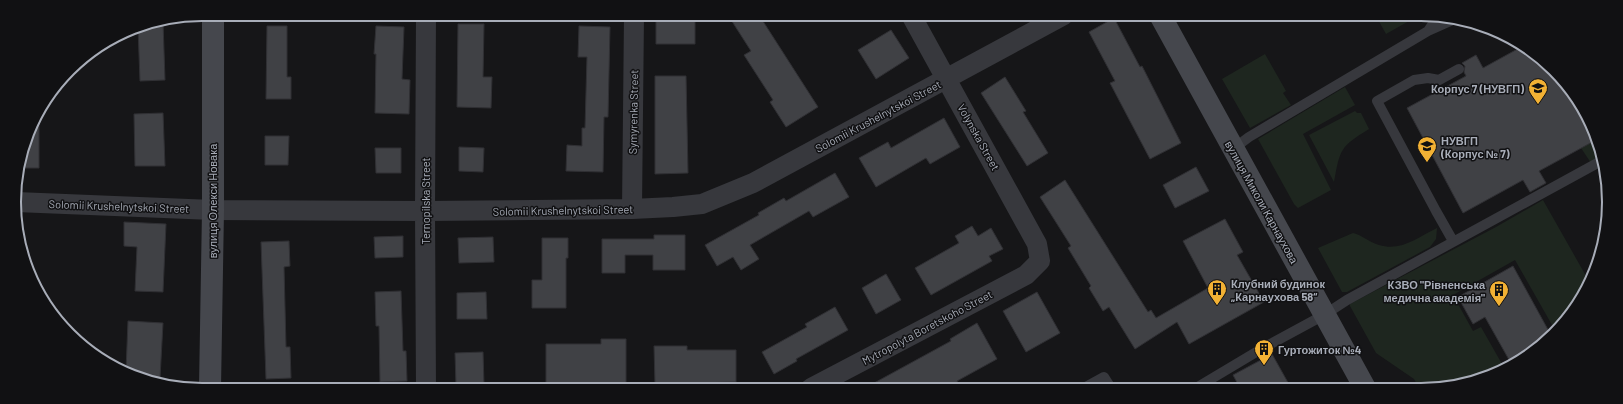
<svg xmlns="http://www.w3.org/2000/svg" width="1623" height="404" font-family="Barlow,sans-serif">
<rect width="100%" height="100%" fill="#161618"/>
<path fill="#1e261f" d="M 1376,16 L 1418,16 L 1386,34 Z
M 1265,54 L 1286,91 L 1283,93 L 1291,105 L 1250,128 L 1222,79 Z
M 1345,87 L 1355,105 L 1303,134 L 1331,190 L 1298,208 L 1294,204 L 1258,139 Z
M 1355,111 L 1357,113 L 1361,113 L 1369,129 C 1340,147 1340,149 1334,182 L 1309,135 Z
M 1596,140 L 1603,156 L 1591,163 L 1581,148 Z
M 1543,200 L 1590,283 L 1556,332 L 1515,260 L 1453,295 L 1473,331 L 1481,327 L 1502,364 L 1475,379 L 1445,388 L 1419,388 L 1414,379 L 1376,353 L 1350,306 L 1350,304 L 1496,227 Z
M 1437,228 L 1436,239 L 1430,247 L 1347,292 L 1342,292 L 1318,248 L 1353,233 C 1362,235 1369,242 1379,245 C 1401,252 1418,237 1437,228 Z"/>
<path fill="#404145" stroke="#303034" d="M 656,15 L 695,15 L 695,44 L 656,44 Z
M 728,15 L 759,15 L 818,107 L 786,127 L 770,102 L 773,100 L 744,55 L 751,51 Z
M 1114,18 L 1140,67 L 1142,66 L 1181,143 L 1150,159 L 1110,83 L 1115,81 L 1089,32 Z
M 163,22 L 165,80 L 140,81 L 138,27 Z
M 458,24 L 484,24 L 483,77 L 492,77 L 491,108 L 457,107 Z
M 267,26 L 287,26 L 287,77 L 291,77 L 291,99 L 266,99 Z
M 376,26 L 404,27 L 402,79 L 410,80 L 409,114 L 375,113 L 376,54 L 374,54 Z
M 579,26 L 610,27 L 608,117 L 604,117 L 603,172 L 566,171 L 567,145 L 582,146 L 582,128 L 585,128 L 587,57 L 578,57 Z
M 891,30 L 909,58 L 876,79 L 858,50 Z
M 1523,46 L 1570,88 L 1596,140 L 1539,171 L 1546,183 L 1530,192 L 1523,180 L 1463,213 L 1407,108 L 1466,76 L 1464,72 L 1465,66 L 1462,63 L 1476,55 L 1483,68 Z
M 655,76 L 686,76 L 688,173 L 655,174 Z
M 1005,77 L 1026,111 L 1023,112 L 1048,153 L 1027,166 L 981,93 Z
M 163,113 L 165,166 L 135,166 L 134,114 Z
M 35,117 L 39,118 L 39,168 L 20,168 Z
M 944,118 L 960,147 L 930,164 L 926,158 L 876,187 L 859,158 L 888,142 L 891,148 Z
M 265,136 L 289,136 L 288,165 L 265,165 Z
M 459,147 L 484,148 L 483,172 L 459,171 Z
M 375,148 L 401,148 L 401,173 L 376,173 Z
M 1196,167 L 1209,191 L 1175,208 L 1163,185 Z
M 835,173 L 849,197 L 813,217 L 809,211 L 750,245 L 759,259 L 741,270 L 733,257 L 717,266 L 705,245 L 759,215 L 758,213 L 784,198 L 786,201 Z
M 1065,180 L 1148,312 L 1151,310 L 1156,318 L 1208,288 L 1183,241 L 1225,219 L 1243,252 L 1237,255 L 1264,302 L 1189,344 L 1177,322 L 1135,349 L 1109,307 L 1103,311 L 1089,288 L 1091,286 L 1068,248 L 1071,246 L 1040,197 Z
M 124,222 L 166,224 L 163,292 L 135,291 L 137,247 L 124,246 Z
M 972,226 L 978,236 L 991,228 L 1003,249 L 989,256 L 992,261 L 931,295 L 915,268 L 959,243 L 955,236 Z
M 654,235 L 685,235 L 685,270 L 653,270 L 653,255 L 625,255 L 625,273 L 602,273 L 602,239 L 654,239 Z
M 403,236 L 403,257 L 375,258 L 374,237 Z
M 493,237 L 494,262 L 459,263 L 458,238 Z
M 542,238 L 568,238 L 568,258 L 566,258 L 566,308 L 532,308 L 532,280 L 542,280 Z
M 289,241 L 290,266 L 284,267 L 286,347 L 290,347 L 291,378 L 266,379 L 261,242 Z
M 1513,266 L 1552,337 L 1512,365 L 1485,317 L 1473,324 L 1458,297 Z
M 886,274 L 901,300 L 876,314 L 862,288 Z
M 401,291 L 403,351 L 406,351 L 407,381 L 380,382 L 379,326 L 376,326 L 375,292 Z
M 486,292 L 487,319 L 457,319 L 457,293 Z
M 1037,292 L 1060,333 L 1026,352 L 1003,311 Z
M 835,307 L 848,330 L 796,359 L 797,361 L 774,374 L 762,352 L 807,327 L 805,324 Z
M 128,321 L 163,323 L 160,378 L 144,377 L 126,371 Z
M 977,323 L 997,359 L 957,381 L 961,388 L 865,388 L 951,341 L 950,339 Z
M 601,339 L 626,339 L 626,384 L 546,385 L 546,344 L 601,344 Z
M 654,346 L 687,346 L 687,350 L 736,350 L 736,382 L 655,384 Z
M 483,352 L 484,385 L 456,385 L 455,353 Z
M 1272,354 L 1291,388 L 1240,388 L 1233,375 Z"/>
<g fill="none" stroke-linecap="round" stroke-linejoin="round">
<path stroke="#37383d" stroke-width="10" d="M 1428,31 L 1455,19
M 1233,149 L 1249,137 L 1428,31 L 1438,16
M 1453,241 L 1436,211 L 1377,101 L 1414,80 L 1428,78 L 1439,80 L 1459,69
M 1084,388 L 1104,377 L 1111,388
M 1196,388 L 1263,348 L 1324,315 L 1347,300 L 1603,160"/>
<path stroke="#37383d" stroke-width="20" d="M 16,202 L 213,210 L 425,211 L 632,209 L 673,207 L 702,204 L 753,183 L 1064,15
M 632,209 L 634,15
M 426,388 L 425,211 L 426,14
M 811,388 L 1026,275 L 1040,261 L 1037,244 L 911,15"/>
<path stroke="#45474d" stroke-width="22" d="M 1160,15 L 1365,388
M 210,388 L 213,210 L 213,14"/>
</g>
<defs>
<g id="university-pin" transform="scale(1)"><path d="M0 17L-7.5 6A9.5 9.5 0 1 1 7.5 6Z" fill="#f2b134" stroke="#111113"/><path d="M0-5L7-2L0 1L-7-2ZM-4 1L0 2.5L4 1V4Q0 6-4 4Z" fill="#111"/></g>
<g id="building-pin" transform="scale(1)"><path d="M0 17L-7.5 6A9.5 9.5 0 1 1 7.5 6Z" fill="#f2b134" stroke="#111113"/><path d="M-4-6H4V6H1V3H-1V6H-4ZM-2.5-4.3h1.7v1.8h-1.7ZM.8-4.3h1.7v1.8H.8ZM-2.5-1h1.7V.8h-1.7ZM.8-1h1.7V.8H.8Z" fill="#111"/></g>
</defs>
<g fill-rule="evenodd">
<use href="#university-pin" x="1538" y="88"/>
<use href="#university-pin" x="1427" y="146"/>
<use href="#building-pin" x="1217" y="289"/>
<use href="#building-pin" x="1499" y="290"/>
<use href="#building-pin" x="1264" y="349"/>
</g>
<g text-anchor="middle" dominant-baseline="central" stroke-width="3" stroke-linejoin="round" paint-order="stroke">
<g font-size="11" font-weight="bold" fill="#a8adb8" stroke="#111113" text-anchor="start">
<text x="1524" y="88" text-anchor="end">Корпус 7 (НУВГП)</text>
<text x="1441" y="140">НУВГП<tspan x="1441" dy="13">(Корпус № 7)</tspan></text>
<text x="1231" y="283">Клубний будинок<tspan x="1231" dy="13">„Карнаухова 58“</tspan></text>
<text x="1485" y="284" text-anchor="end">КЗВО "Рівненська<tspan x="1485" dy="13">медична академія"</tspan></text>
<text x="1278" y="349">Гуртожиток №4</text>
</g>
<g font-size="11" fill="#a8adb8" stroke="#111113">
<text transform="translate(633 112) rotate(-89)">Symyrenka Street</text>
<text transform="translate(878 116) rotate(-28)">Solomii Krushelnytskoi Street</text>
<text transform="translate(979 137) rotate(61)">Volynska Street</text>
<text transform="translate(212 201) rotate(-90)">вулиця Олекси Новака</text>
<text transform="translate(425 201) rotate(-90)">Ternopilska Street</text>
<text transform="translate(1262 202) rotate(61)">вулиця Миколи Карнаухова</text>
<text transform="translate(119 206) rotate(2)">Solomii Krushelnytskoi Street</text>
<text transform="translate(563 210) rotate(-1)">Solomii Krushelnytskoi Street</text>
<text transform="translate(927 327) rotate(-28)">Mytropolyta Boretskoho Street</text>
</g>
</g>
<path d="M0 0H1623V404H0ZM202 21H1421A181 181 0 0 1 1602 202V202A181 181 0 0 1 1421 383H202A181 181 0 0 1 21 202V202A181 181 0 0 1 202 21Z" fill="#111113" fill-rule="evenodd"/>
<path fill="none" stroke="#a8adb8" stroke-width="2" d="M202 21H1421A181 181 0 0 1 1602 202V202A181 181 0 0 1 1421 383H202A181 181 0 0 1 21 202V202A181 181 0 0 1 202 21Z"/>
</svg>
